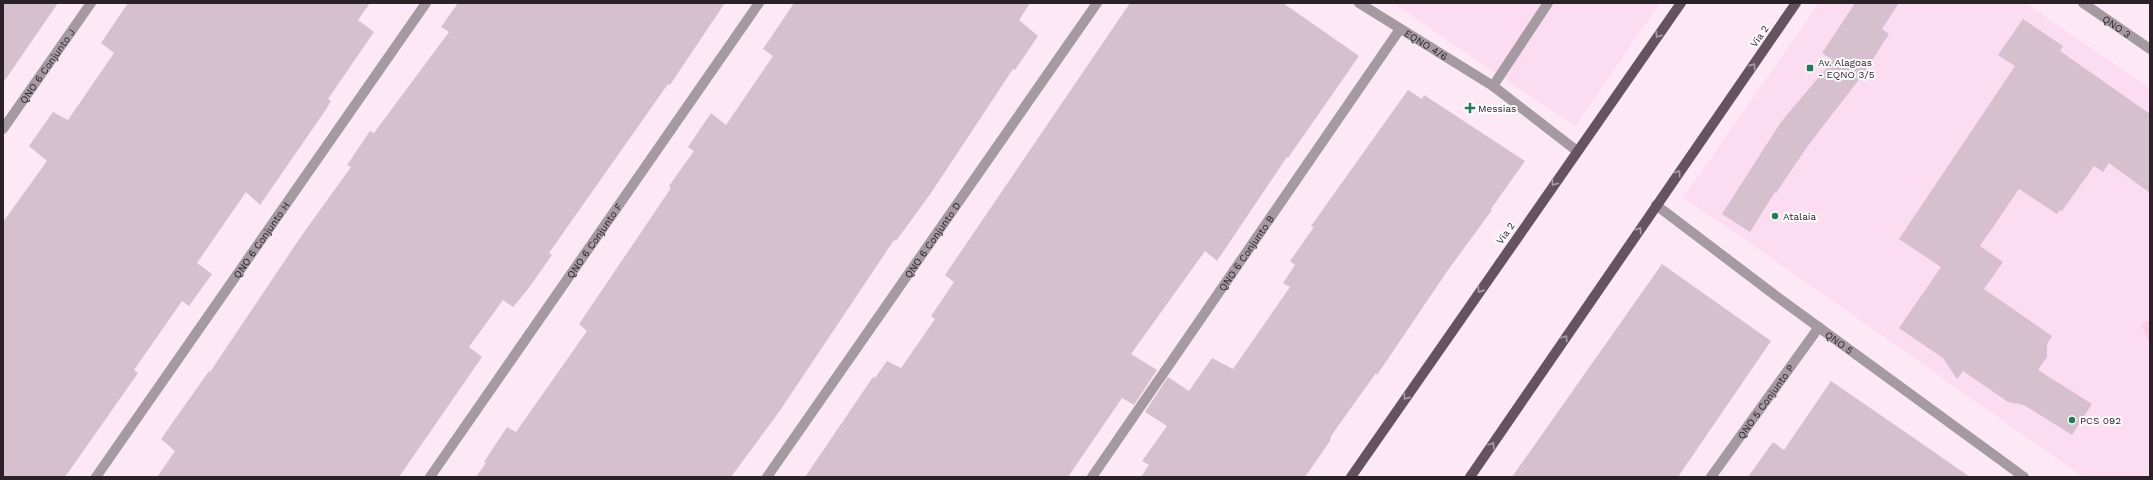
<svg xmlns="http://www.w3.org/2000/svg" width="2153" height="480" viewBox="0 0 2153 480" font-family="'Work Sans',sans-serif">
	<style>
		.built { fill: #fcdcf0 }
		.green { fill: #fecbeb }
		.building { fill: #d7c0ce }
		.lines { fill: none; stroke-linecap: round; stroke-linejoin: round }
		.minor { stroke: #a49aa0; stroke-width: 10 }
		.major { stroke: #65545f; stroke-width: 10 }
		.oneway { stroke: #a9a0a6 }
		.poi-dot { fill: #1e7e56; stroke: #fcfcfc; stroke-width: 1.5 }
		.labels { text-anchor: middle; stroke-width: 4; stroke-linejoin: round; paint-order: stroke }
		.street-label { font-size: 10px; fill: #2b2227; stroke: #fcfcfc }
		.poi-label { font-size: 10px; fill: #2b2227; stroke: #fcfcfc; text-anchor: start }
	</style>
	<rect width="100%" height="100%" fill="#fce9f5"/>
	<g class="built">
		<path d="M 1393,3 L 1660,3 L 1575,126 Z"/>
		<path d="M 1819,3 L 2025,3 L 2150,88 L 2150,477 L 2083,477 L 1746,240 L 1683,198 Z"/>
	</g>
	<path class="green" d="M 2150,320 L 2150,343 L 2141,325 Z"/>
	<g class="building">
		<path d="M 3,3 L 58,3 L 3,83 Z"/>
		<path d="M 128,3 L 370,3 L 358,20 L 374,32 L 328,99 L 331,101 L 327,108 L 260,205 L 246,192 L 197,263 L 212,274 L 189,306 L 182,301 L 134,370 L 138,373 L 65,477 L 3,477 L 3,222 L 47,161 L 29,146 L 53,112 L 68,120 L 114,53 L 101,43 Z"/>
		<path d="M 458,3 L 725,3 L 670,85 L 668,84 L 549,253 L 552,255 L 528,289 L 513,307 L 503,300 L 469,347 L 482,357 L 399,477 L 157,477 L 175,451 L 161,439 L 209,371 L 210,372 L 302,235 L 351,167 L 347,165 L 370,131 L 374,133 L 449,32 L 441,27 Z"/>
		<path d="M 794,3 L 1030,3 L 1019,20 L 1038,36 L 1015,70 L 1013,69 L 931,193 L 896,241 L 894,240 L 779,412 L 731,477 L 476,477 L 486,463 L 484,462 L 507,427 L 516,432 L 587,331 L 579,324 L 671,188 L 669,186 L 694,151 L 688,147 L 711,113 L 726,125 L 773,56 L 763,49 Z"/>
		<path d="M 1130,3 L 1283,3 L 1359,56 L 1288,158 L 1287,157 L 1217,261 L 1205,251 L 1131,354 L 1157,370 L 1134,405 L 1122,398 L 1068,477 L 805,477 L 873,377 L 875,378 L 887,361 L 901,368 L 935,319 L 931,316 L 954,282 L 945,275 Z"/>
		<path d="M 1855,3 L 1899,3 L 1882,29 L 1889,34 L 1864,73 L 1807,147 L 1776,193 L 1775,192 L 1750,232 L 1722,214 L 1781,122 L 1833,60 L 1822,53 Z"/>
		<path d="M 2023,19 L 2063,46 L 2060,51 L 2150,114 L 2150,193 L 2109,163 L 2103,172 L 2094,166 L 2062,211 L 2060,210 L 2057,214 L 2019,189 L 1980,246 L 2003,262 L 1984,289 L 2052,336 L 2047,344 L 2047,357 L 2038,370 L 2092,404 L 2072,435 L 2024,405 L 2008,402 L 1963,371 L 1957,379 L 1943,358 L 1899,328 L 1941,267 L 1899,239 L 2015,66 L 1998,55 Z"/>
		<path d="M 1408,90 L 1422,99 L 1424,95 L 1525,161 L 1491,209 L 1492,210 L 1448,270 L 1377,375 L 1376,373 L 1331,436 L 1330,441 L 1305,477 L 1141,477 L 1149,465 L 1142,461 L 1167,426 L 1145,412 L 1168,377 L 1189,391 L 1212,358 L 1233,369 L 1290,287 L 1283,283 L 1295,265 L 1290,261 L 1314,227 L 1311,226 Z"/>
		<path d="M 1662,264 L 1771,341 L 1678,477 L 1512,477 Z"/>
		<path d="M 1831,381 L 1911,436 L 1970,477 L 1748,477 L 1773,442 L 1784,450 Z"/>
	</g>
	<g class="lines">
		<g class="minor">
			<path id="s1" d="M 1359,3 L 1493,86 L 1577,151"/>
			<path id="s2" d="M 2083,3 L 2150,49"/>
			<path d="M 1493,86 L 1548,3"/>
			<path id="s3" d="M 3,129 L 91,3"/>
			<path id="s4" d="M 1656,205 L 1776,296 L 2024,477"/>
			<path id="s5" d="M 96,477 L 426,3"/>
			<path id="s6" d="M 430,477 L 759,3"/>
			<path id="s7" d="M 767,477 L 1097,3"/>
			<path id="s8" d="M 1092,477 L 1400,29"/>
			<path id="s9" d="M 1711,477 L 1819,327"/>
		</g>
		<g class="major">
			<path d="M 1351,477 L 1681,3"/>
			<path d="M 1470,477 L 1796,3"/>
		</g>
	</g>
	<defs><path id="oneway-chevron" d="M-2-3.5L2.5 0L-2 3.5" fill="none" stroke-width="1.6" stroke-linecap="round" stroke-linejoin="round"/></defs>
	<g class="oneway">
		<use href="#oneway-chevron" transform="translate(1658 35) rotate(125)"/>
		<use href="#oneway-chevron" transform="translate(1753 66) rotate(-55)"/>
		<use href="#oneway-chevron" transform="translate(1678 173) rotate(-55)"/>
		<use href="#oneway-chevron" transform="translate(1554 183) rotate(125)"/>
		<use href="#oneway-chevron" transform="translate(1639 230) rotate(-56)"/>
		<use href="#oneway-chevron" transform="translate(1480 290) rotate(125)"/>
		<use href="#oneway-chevron" transform="translate(1565 338) rotate(-56)"/>
		<use href="#oneway-chevron" transform="translate(1406 397) rotate(125)"/>
		<use href="#oneway-chevron" transform="translate(1492 445) rotate(-56)"/>
	</g>
	<g class="poi-dot">
		<rect x="1806" y="64" width="8" height="8" rx="2"/>
		<path d="M1468 102h4v4h4v4h-4v4h-4v-4h-4v-4h4z"/>
		<circle cx="1775" cy="216" r="4"/>
		<circle cx="2072" cy="420" r="4"/>
	</g>
	<g class="labels">
		<g class="street-label">
			<text dy="4" stroke="none"><textPath href="#s2" startOffset="41">QNO 3</textPath></text>
			<text transform="translate(1759 36) rotate(-55)" y="4">Via 2</text>
			<text dy="4" stroke="none"><textPath href="#s1" startOffset="79">EQNO 4/6</textPath></text>
			<text dy="4" stroke="none"><textPath href="#s3" startOffset="77">QNO 6 Conjunto J</textPath></text>
			<text transform="translate(1505 233) rotate(-55)" y="4">Via 2</text>
			<text dy="4" stroke="none"><textPath href="#s5" startOffset="289">QNO 6 Conjunto H</textPath></text>
			<text dy="4" stroke="none"><textPath href="#s6" startOffset="288">QNO 6 Conjunto F</textPath></text>
			<text dy="4" stroke="none"><textPath href="#s7" startOffset="289">QNO 6 Conjunto D</textPath></text>
			<text dy="4" stroke="none"><textPath href="#s8" startOffset="272">QNO 6 Conjunto B</textPath></text>
			<text dy="4" stroke="none"><textPath href="#s4" startOffset="229">QNO 5</textPath></text>
			<text dy="4" stroke="none"><textPath href="#s9" startOffset="93">QNO 5 Conjunto P</textPath></text>
		</g>
		<g class="poi-label">
			<text x="1818" y="66">Av. Alagoas<tspan x="1818" dy="12">- EQNO 3/5</tspan></text>
			<text x="1478" y="112">Messias</text>
			<text x="1783" y="220">Atalaia</text>
			<text x="2080" y="424">PCS 092</text>
		</g>
	</g>
	<rect width="2153" height="480" fill="none" stroke="#2b2227" stroke-width="8"/>
</svg>
